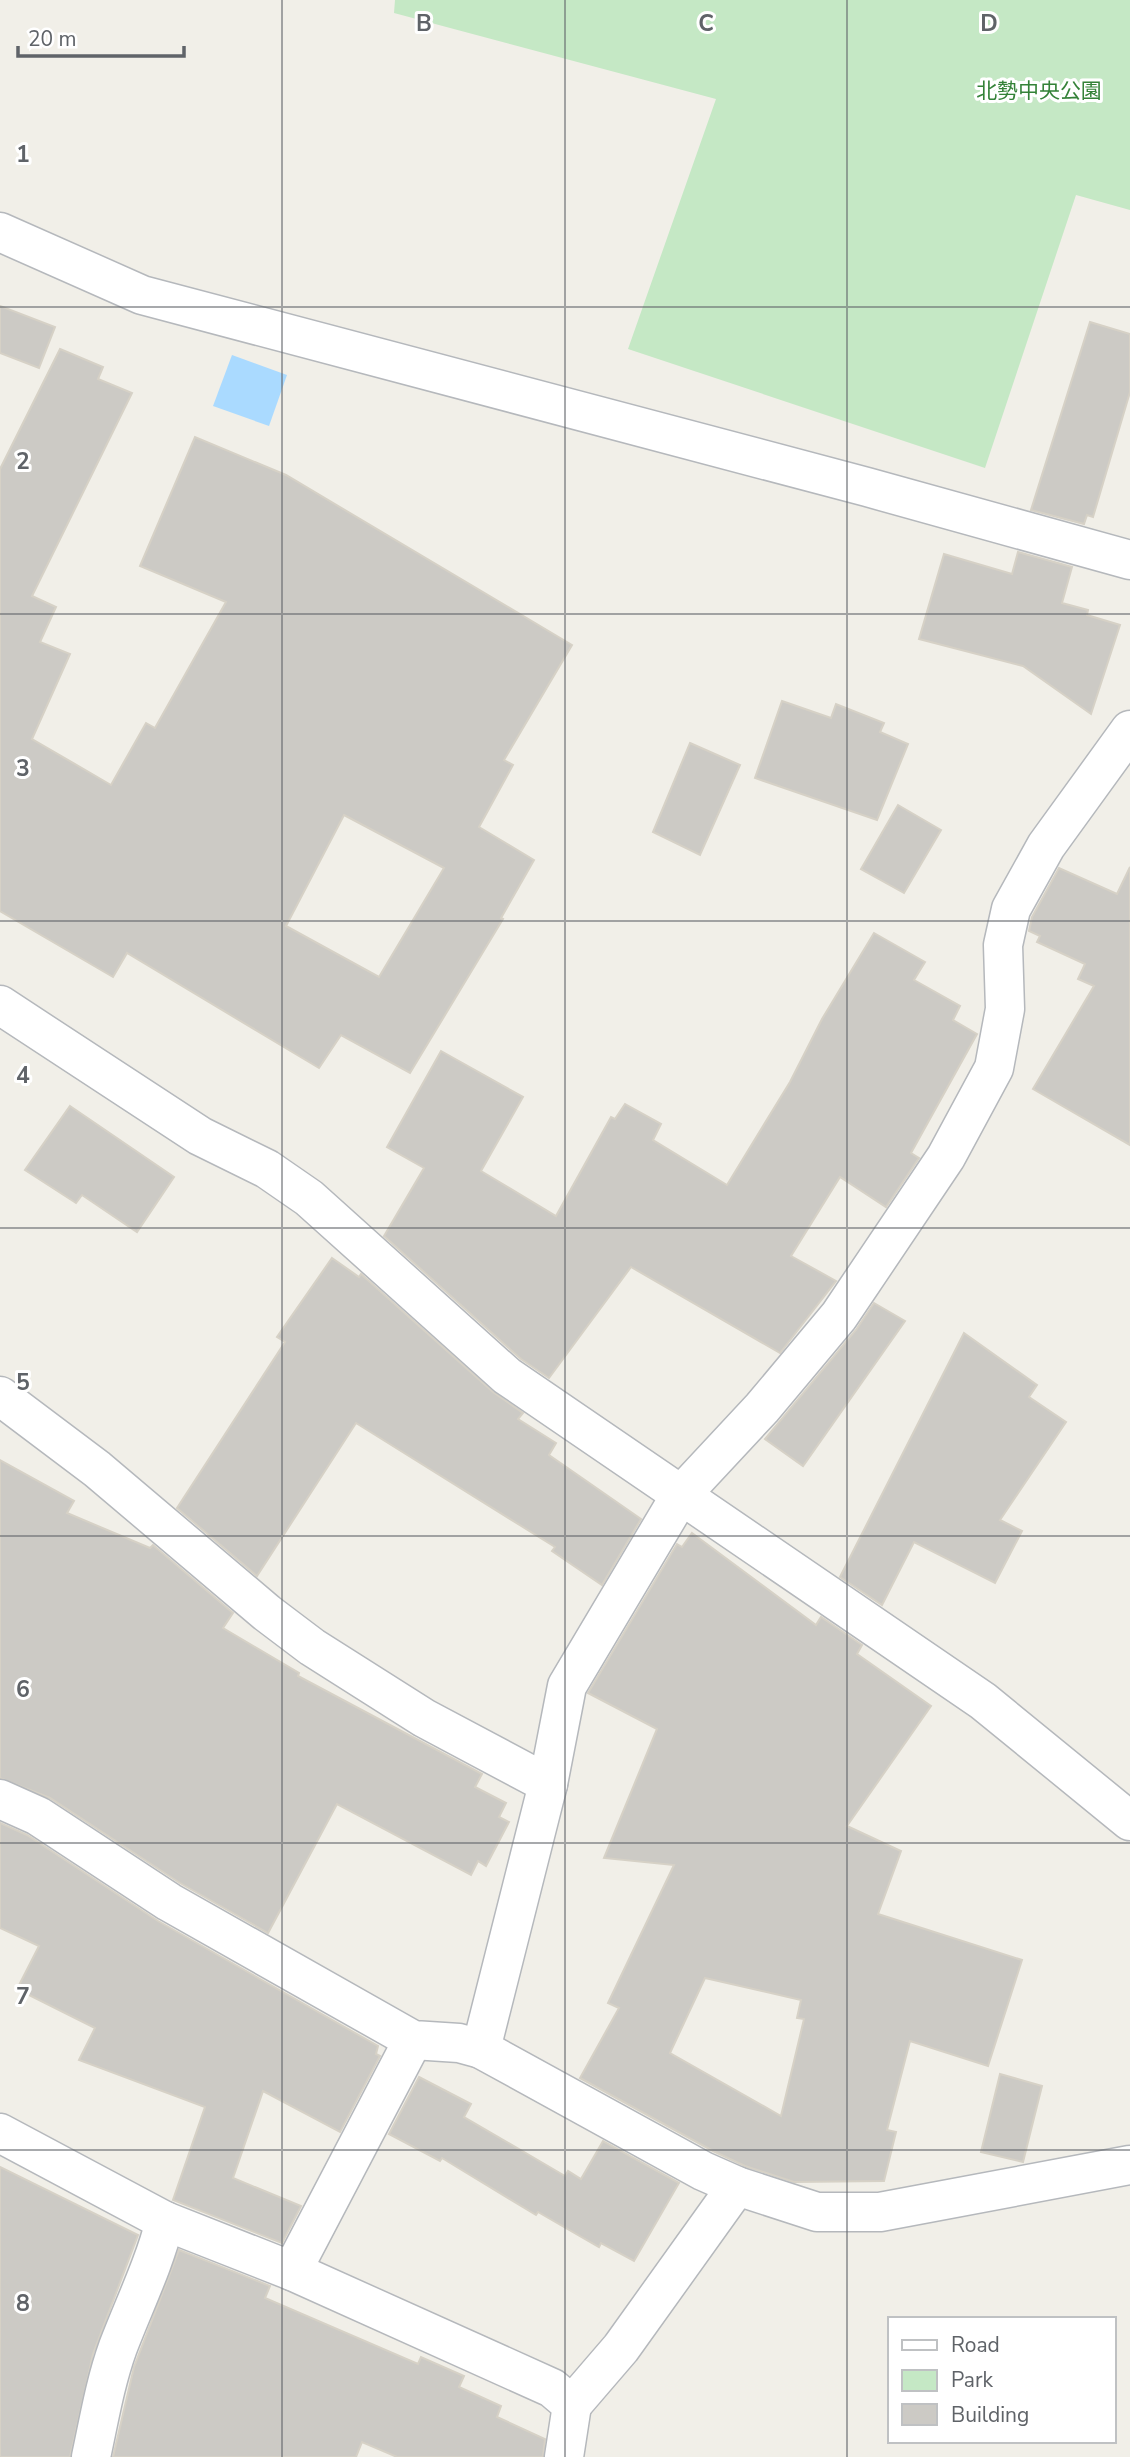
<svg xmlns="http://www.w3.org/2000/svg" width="1130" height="2457" viewBox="0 0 1130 2457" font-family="'Nunito Sans','Noto Sans JP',sans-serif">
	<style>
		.green { fill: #c5e8c5 }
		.water { fill: #aadaff }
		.building { fill: #cccac5; stroke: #d6d1c6; stroke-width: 2; fill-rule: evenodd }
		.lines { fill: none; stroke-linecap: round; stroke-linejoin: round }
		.minor-casing { stroke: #b5b8bc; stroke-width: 41 }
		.minor { stroke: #fff; stroke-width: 38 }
		.grid { fill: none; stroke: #5f6368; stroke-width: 2; stroke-opacity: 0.55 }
		.labels { text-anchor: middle; stroke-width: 6; stroke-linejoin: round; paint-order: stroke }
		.park-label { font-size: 21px; fill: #348238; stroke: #fff }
		.grid-label { font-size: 23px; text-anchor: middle; font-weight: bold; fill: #5f6368; stroke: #fff; stroke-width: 6; stroke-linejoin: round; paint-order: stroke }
	</style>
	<rect width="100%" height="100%" fill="#f1efe8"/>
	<path class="green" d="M 395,0 L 1130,0 L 1130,210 L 1076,195 L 985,468 L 628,349 L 716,99 L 394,13 Z"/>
	<path class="water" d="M 232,355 L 287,375 L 269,426 L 213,406 Z"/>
	<g class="building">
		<path d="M 0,306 L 55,327 L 39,368 L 0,353 Z"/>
		<path d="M 1090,322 L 1130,334 L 1130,392 L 1093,517 L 1087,515 L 1084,524 L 1031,510 Z"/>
		<path d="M 60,349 L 103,367 L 98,379 L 132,393 L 32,596 L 56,607 L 40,642 L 70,654 L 32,739 L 111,785 L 146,723 L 155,728 L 226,602 L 140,566 L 195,437 L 286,475 L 572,645 L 504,760 L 513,765 L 479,827 L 534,860 L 501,918 L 503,919 L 410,1073 L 341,1035 L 319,1068 L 127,953 L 113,977 L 0,911 L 0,469 ZM 344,815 L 444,868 L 379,977 L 286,926 Z"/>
		<path d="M 1018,552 L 1072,567 L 1062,603 L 1088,610 L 1087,615 L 1120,625 L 1091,714 L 1023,666 L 919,639 L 944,554 L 1012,574 Z"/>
		<path d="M 782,701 L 831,718 L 836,704 L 884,723 L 880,732 L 908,744 L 877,820 L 755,778 Z"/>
		<path d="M 690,743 L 740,765 L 700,855 L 653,832 Z"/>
		<path d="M 898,805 L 941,830 L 904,893 L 861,869 Z"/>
		<path d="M 1130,867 L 1130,1145 L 1033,1089 L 1094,986 L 1078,979 L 1085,964 L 1037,942 L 1040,936 L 1029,931 L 1032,917 L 1059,868 L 1117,894 Z"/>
		<path d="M 874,933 L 925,962 L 914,980 L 960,1006 L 953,1020 L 977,1034 L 911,1153 L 919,1158 L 886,1207 L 840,1177 L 791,1256 L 836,1281 L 780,1353 L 631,1267 L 549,1378 L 521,1359 L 384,1236 L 424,1168 L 387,1147 L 441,1051 L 523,1097 L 481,1171 L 556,1216 L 611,1117 L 615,1119 L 625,1104 L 661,1124 L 653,1140 L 727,1185 L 790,1082 L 822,1019 Z"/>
		<path d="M 70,1106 L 174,1177 L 137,1232 L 82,1195 L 76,1203 L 25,1170 Z"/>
		<path d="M 332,1258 L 359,1277 L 361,1274 L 493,1392 L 523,1413 L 518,1419 L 556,1443 L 549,1455 L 641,1519 L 602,1585 L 552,1551 L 555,1547 L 356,1423 L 257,1576 L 177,1508 L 285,1342 L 277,1337 Z"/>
		<path d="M 874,1303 L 905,1321 L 803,1466 L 765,1439 L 856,1330 Z"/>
		<path d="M 964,1333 L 1037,1385 L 1029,1397 L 1066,1422 L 1000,1520 L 1022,1531 L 995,1583 L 914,1542 L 882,1605 L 840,1577 Z"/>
		<path d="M 0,1460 L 74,1501 L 67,1513 L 150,1548 L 153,1545 L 233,1613 L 223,1628 L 299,1673 L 298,1676 L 482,1774 L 475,1787 L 506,1803 L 499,1817 L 509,1822 L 486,1866 L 478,1861 L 471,1875 L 337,1804 L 268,1933 L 180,1883 L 50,1798 L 0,1778 Z"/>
		<path d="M 692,1533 L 816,1625 L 821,1617 L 862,1645 L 857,1654 L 931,1706 L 847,1826 L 901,1851 L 878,1914 L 1022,1960 L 988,2066 L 910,2041 L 887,2130 L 896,2132 L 884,2181 L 794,2182 L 745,2166 L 713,2151 L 580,2078 L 619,2008 L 608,2003 L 674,1865 L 604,1858 L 657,1729 L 588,1693 L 677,1544 L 682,1547 ZM 705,1978 L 801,2000 L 797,2018 L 804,2019 L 781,2116 L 670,2053 Z"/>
		<path d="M 0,1823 L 27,1835 L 158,1921 L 378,2046 L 376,2054 L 380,2056 L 340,2132 L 263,2091 L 233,2178 L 301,2206 L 282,2243 L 173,2200 L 205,2107 L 79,2060 L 95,2028 L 17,1989 L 39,1946 L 0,1928 Z"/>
		<path d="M 1000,2074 L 1042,2086 L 1023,2162 L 981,2152 Z"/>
		<path d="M 419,2077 L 471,2104 L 464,2117 L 565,2176 L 568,2171 L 581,2179 L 603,2141 L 679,2183 L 634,2261 L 601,2243 L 599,2247 L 538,2212 L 536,2215 L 442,2158 L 440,2161 L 389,2134 Z"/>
		<path d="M 0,2167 L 138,2235 L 93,2354 L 70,2457 L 0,2457 Z"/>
		<path d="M 179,2250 L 270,2286 L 265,2298 L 418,2364 L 421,2357 L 464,2376 L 459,2387 L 501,2406 L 497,2417 L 545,2439 L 543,2457 L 397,2457 L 362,2442 L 356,2457 L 113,2457 L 134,2367 Z"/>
	</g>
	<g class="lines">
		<g class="minor-casing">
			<g id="minor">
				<path d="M 0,232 L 142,295 L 867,487 L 1130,560"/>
				<path d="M 0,1005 L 200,1136 L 267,1169 L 309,1198 L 507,1376 L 983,1701 L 1130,1821"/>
				<path d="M 0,1396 L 97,1469 L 267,1613 L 312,1647 L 424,1718 L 548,1784"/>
				<path d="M 0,1799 L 38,1816 L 169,1902 L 413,2040 L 459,2043 L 481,2049 L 703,2171 L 737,2186 L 817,2212 L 880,2212 L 1130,2165"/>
				<path d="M 481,2049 L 548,1784 L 567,1686 L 680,1496 L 762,1408 L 839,1316 L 946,1157 L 994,1068 L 1005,1009 L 1003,945 L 1011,909 L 1046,846 L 1130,730"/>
				<path d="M 0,2133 L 165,2221 L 292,2271 L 552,2388 L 572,2405 L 564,2457"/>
				<path d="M 292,2271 L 413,2040"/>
				<path d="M 572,2405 L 621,2348 L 737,2186"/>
				<path d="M 91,2457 C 99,2420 105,2383 118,2347 C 134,2305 154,2265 165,2221"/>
			</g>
		</g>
		<use href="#minor" class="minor"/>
	</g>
	<path class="grid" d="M 282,0 L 282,2457M 565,0 L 565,2457M 847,0 L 847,2457M 0,307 L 1130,307M 0,614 L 1130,614M 0,921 L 1130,921M 0,1228 L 1130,1228M 0,1536 L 1130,1536M 0,1843 L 1130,1843M 0,2150 L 1130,2150"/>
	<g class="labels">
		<g class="park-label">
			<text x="1039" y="98">北勢中央公園</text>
		</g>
	</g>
	<g class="grid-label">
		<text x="424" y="31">B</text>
		<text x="706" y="31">C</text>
		<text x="989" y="31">D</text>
		<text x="23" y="162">1</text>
		<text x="23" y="469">2</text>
		<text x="23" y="776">3</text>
		<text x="23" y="1083">4</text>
		<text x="23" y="1390">5</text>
		<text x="23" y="1697">6</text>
		<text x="23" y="2004">7</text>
		<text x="23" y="2311">8</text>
	</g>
	<rect x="888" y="2317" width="228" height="126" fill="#ffffff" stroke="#bfc1c3" stroke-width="2"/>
	<rect x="902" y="2340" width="35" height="10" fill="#ffffff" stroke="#bfc1c3" stroke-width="2"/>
	<text x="951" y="2352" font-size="21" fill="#5f6368">Road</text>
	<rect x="902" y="2370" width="35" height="21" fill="#c5e8c5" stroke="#bfc1c3" stroke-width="2"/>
	<text x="951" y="2387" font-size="21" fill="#5f6368">Park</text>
	<rect x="902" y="2404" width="35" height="21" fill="#cccac5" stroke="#bfc1c3" stroke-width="2"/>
	<text x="951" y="2422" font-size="21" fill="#5f6368">Building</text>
	<path d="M18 46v10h166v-10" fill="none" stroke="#5f6368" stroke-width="3.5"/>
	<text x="28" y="46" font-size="21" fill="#5f6368" stroke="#ffffff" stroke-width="5" paint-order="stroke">20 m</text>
</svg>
